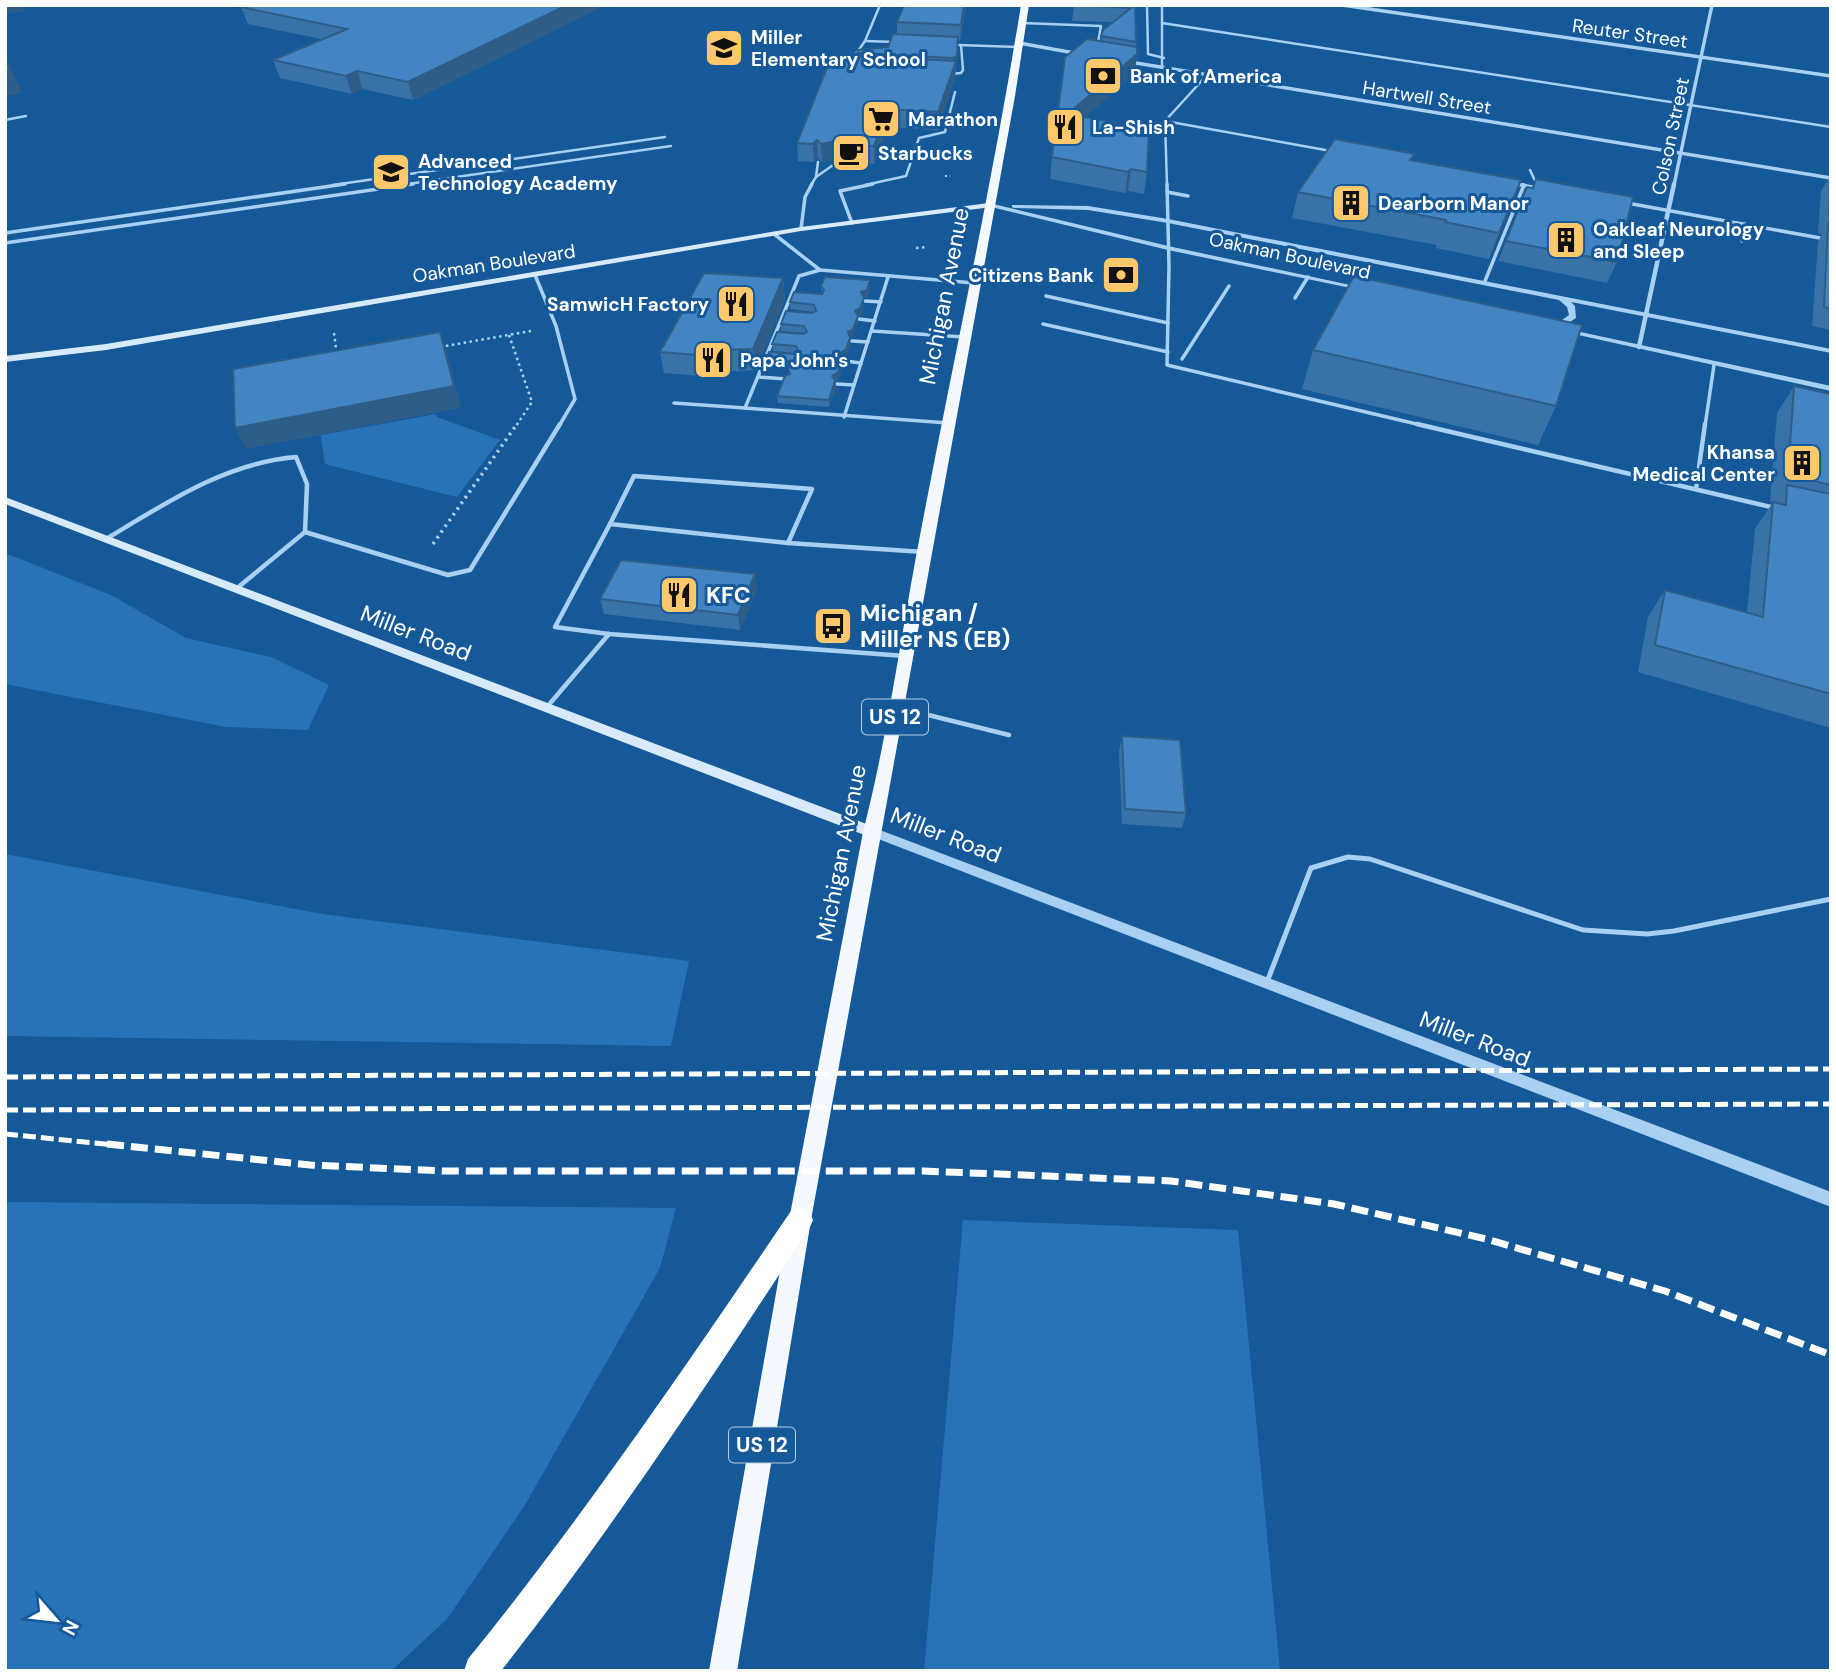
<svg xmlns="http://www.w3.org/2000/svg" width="1836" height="1676" viewBox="0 0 1836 1676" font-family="'DM Sans',sans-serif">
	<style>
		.green { fill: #2873b7 }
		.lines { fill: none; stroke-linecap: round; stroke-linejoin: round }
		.path-far2 { stroke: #a8d0f3; stroke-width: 2; stroke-dasharray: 2 2.5; stroke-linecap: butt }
		.path-far1 { stroke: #a8d0f3; stroke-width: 2.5; stroke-dasharray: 2.5 3.5; stroke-linecap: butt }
		.path { stroke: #a8d0f3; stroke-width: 3.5; stroke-dasharray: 2.5 4.5; stroke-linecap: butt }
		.service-far3 { stroke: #a8d0f3; stroke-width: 2.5 }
		.service-far2 { stroke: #a8d0f3; stroke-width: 3.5 }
		.service-far1 { stroke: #a8d0f3; stroke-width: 4.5 }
		.service { stroke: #a8d0f3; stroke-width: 5 }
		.minor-far1 { stroke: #a8d0f3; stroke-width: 3.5 }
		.minor { stroke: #a8d0f3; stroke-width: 4.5 }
		.tertiary { fill: #a8d0f3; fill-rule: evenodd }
		.secondary { fill: #d7eafc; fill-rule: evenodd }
		.primary { fill: #f4f9ff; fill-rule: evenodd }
		.motorway { fill: #fff; fill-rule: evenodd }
		.rail-far1 { stroke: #fff; stroke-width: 5; stroke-dasharray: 13 5; stroke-linecap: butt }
		.rail { stroke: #fff; stroke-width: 7; stroke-dasharray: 17 7; stroke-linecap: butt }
		.wall { fill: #3972a7 }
		.shaded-wall { fill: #2e5d88 }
		.building { fill: #4285c2; stroke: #2e5d88; stroke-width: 2 }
		.labels { text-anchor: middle; stroke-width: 6; stroke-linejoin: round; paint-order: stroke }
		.far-street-label { font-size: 19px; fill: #fff; stroke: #155999 }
		.far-poi-label { font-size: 19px; font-weight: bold; fill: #fff; stroke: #155999; text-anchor: start }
		.shield { fill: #155999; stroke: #b9cde0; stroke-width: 2 }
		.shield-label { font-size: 21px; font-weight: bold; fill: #fff }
		.street-label { font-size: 23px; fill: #fff; stroke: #155999 }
		.poi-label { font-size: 23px; font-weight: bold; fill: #fff; stroke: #155999; text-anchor: start }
	</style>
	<rect width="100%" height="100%" fill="#155999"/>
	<g class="green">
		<path d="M 436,414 L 437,417 L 500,440 L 457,497 L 325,464 L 321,435 Z"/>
		<path d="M 5,553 L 111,595 L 186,638 L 271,657 L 329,685 L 308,730 L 226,727 L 5,684 Z"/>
		<path d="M 5,854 L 322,914 L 689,961 L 671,1046 L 5,1036 Z"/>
		<path d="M 5,1202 L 676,1208 L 660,1268 L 525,1505 L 447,1619 L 391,1671 L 5,1671 Z"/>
		<path d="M 963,1220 L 1238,1230 L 1280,1671 L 924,1671 Z"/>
	</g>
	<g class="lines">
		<path class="path-far2" d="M 945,176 L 950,176"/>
		<g class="path-far1">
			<path d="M 916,248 L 926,247"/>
			<path d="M 334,333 L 337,356"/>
			<path d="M 509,335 L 532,402 L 516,426"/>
			<path d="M 440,347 L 531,331"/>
		</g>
		<path class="path" d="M 433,544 L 517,424"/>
		<g class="service-far3">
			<path d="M 1147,5 L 1148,54 L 1164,58"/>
			<path d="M 1162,5 L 1162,67"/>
			<path d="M 1022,23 L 1101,26 L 1097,48"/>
			<path d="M 1162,23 L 1831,127"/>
			<path d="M 865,41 L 896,42"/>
			<path d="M 958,45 L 1018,47"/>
			<path d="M 851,61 L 865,41 L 880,5"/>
			<path d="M 949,74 L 961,73 L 963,70 L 961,45"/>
			<path d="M 1166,77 L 1175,69"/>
			<path d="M 5,120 L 26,116"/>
			<path d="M 1165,121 L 1331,151"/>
			<path d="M 1530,170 L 1537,185"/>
			<path d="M 816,177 L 836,163"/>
			<path d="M 1513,183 L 1525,185"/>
			<path d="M 333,185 L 665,137"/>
			<path d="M 401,185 L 671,146"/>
			<path d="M 811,185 L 816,177 L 818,162"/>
			<path d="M 865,185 L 906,176 L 919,138 L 945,132 L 955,92"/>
			<path d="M 1167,185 L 1165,121 L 1207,75"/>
		</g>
		<g class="service-far2">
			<path d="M 1167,184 L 1169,266 L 1167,365 L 1425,426"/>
			<path d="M 1516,184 L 1538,188"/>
			<path d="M 1536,184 L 1538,188"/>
			<path d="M 1167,192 L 1188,196"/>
			<path d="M 1627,203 L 1831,240"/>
			<path d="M 852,223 L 840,191 L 873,184"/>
			<path d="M 801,229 L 805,197 L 812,184"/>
			<path d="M 5,233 L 345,184"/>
			<path d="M 774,234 L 820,270"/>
			<path d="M 1742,241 L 1744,224"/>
			<path d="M 5,243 L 413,184"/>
			<path d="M 535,275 L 556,326 L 575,399 L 559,426"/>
			<path d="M 1485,281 L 1524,185"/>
			<path d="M 1046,296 L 1168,323"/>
			<path d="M 1295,298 L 1308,277"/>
			<path d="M 865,301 L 881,302"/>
			<path d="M 859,319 L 875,321"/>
			<path d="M 1043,324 L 1168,352"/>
			<path d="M 872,331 L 964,337"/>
			<path d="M 852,341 L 868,342"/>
			<path d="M 1182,359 L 1229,286"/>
			<path d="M 845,361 L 861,363"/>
			<path d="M 758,377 L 787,379"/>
			<path d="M 837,384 L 854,385"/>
			<path d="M 674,403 L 745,408"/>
			<path d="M 844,417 L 888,277"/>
			<path d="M 948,423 L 745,408 L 799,276 L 820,270 L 974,283"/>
			<path d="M 1705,426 L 1714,365"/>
		</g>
		<g class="service-far1">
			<path d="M 1417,424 L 1775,508"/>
			<path d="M 1696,489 L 1705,424"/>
			<path d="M 610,524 L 634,476 L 812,489 L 788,543"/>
			<path d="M 305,532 L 448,575 L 470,570 L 560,424"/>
			<path d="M 106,539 C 166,503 225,463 296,457 L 307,484 L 305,532 L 236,589"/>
			<path d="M 905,656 L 609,634 L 555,627 L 610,524 L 788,543 L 924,552"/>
			<path d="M 547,707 L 609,634"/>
			<path d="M 900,708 L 1009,735"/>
		</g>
		<path class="service" d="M 1267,982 L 1311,868 L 1348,857 L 1370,859 L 1583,930 L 1647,934 L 1674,931 L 1831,899"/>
		<g class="minor-far1">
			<path d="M 1342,5 L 1831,76"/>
			<path d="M 1019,43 L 1080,54"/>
			<path d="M 1130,62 L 1831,178"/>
			<path d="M 1674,185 L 1712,5"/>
		</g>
		<path class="minor" d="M 1639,347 L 1674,184"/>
		<g class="tertiary">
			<path d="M 989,203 L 1168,246 L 1369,289 L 1365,291 L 1168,250 L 987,206 L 987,204 Z"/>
			<path d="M 1012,205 L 1088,206 L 1168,219 L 1831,349 L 1831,353 L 1571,302 L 1575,306 L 1576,318 L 1567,324 L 1551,326 L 1547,324 L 1548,322 L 1562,320 L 1569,315 L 1567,307 L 1559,300 L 1168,223 L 1088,210 L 1014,208 L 1012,207 Z"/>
			<path d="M 1562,328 L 1831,386 L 1831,391 L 1565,332 L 1562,332 Z"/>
			<path d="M 872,827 L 1831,1192 L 1831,1207 L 868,835 L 866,832 L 868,829 Z"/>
		</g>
		<g class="secondary">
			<path d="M 989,203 L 993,205 L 992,207 L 801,231 L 106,350 L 5,362 L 5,356 L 106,344 L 801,227 Z"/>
			<path d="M 5,497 L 877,828 L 879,832 L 877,836 L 867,836 L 5,504 Z"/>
		</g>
		<path class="primary" d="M 1021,5 L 1029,5 L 1015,96 L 811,1220 L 737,1671 L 709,1671 L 789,1220 L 863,832 C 889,731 902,627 922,525 C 955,352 993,180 1021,5 Z"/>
		<path class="motorway" d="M 800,1207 L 809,1211 L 813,1220 L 809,1229 C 711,1379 612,1530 501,1671 L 464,1671 L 468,1659 C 584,1516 687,1364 791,1211 Z"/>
		<g class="rail-far1">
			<path d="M 5,1077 L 1831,1069"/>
			<path d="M 5,1110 L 1831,1104"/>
			<path d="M 5,1134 L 124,1146"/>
		</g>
		<path class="rail" d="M 107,1144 L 310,1165 L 444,1171 L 923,1171 L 1171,1181 L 1334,1204 L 1486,1239 L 1665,1291 L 1831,1355"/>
	</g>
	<g class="wall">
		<path d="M 246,5 L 605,5 L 413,100 L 363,89 L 352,94 L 280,78 L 273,60 L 321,39 L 248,24 L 241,7 Z"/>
		<path d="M 904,5 L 966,5 L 960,41 L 958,41 L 955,77 L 938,130 L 888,127 L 874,164 L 840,163 L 836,159 L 822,162 L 818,158 L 814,162 L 798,161 L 797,143 L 857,56 L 857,53 L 888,47 L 897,34 L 897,22 Z"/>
		<path d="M 1074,5 L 1135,5 L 1136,47 L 1137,54 L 1135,73 L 1085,117 L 1147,172 L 1144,194 L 1128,191 L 1125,193 L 1050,179 L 1052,157 L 1101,41 L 1103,30 L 1113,22 L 1072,21 Z"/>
		<path d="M 1413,160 L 1521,180 L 1489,259 L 1436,248 L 1437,245 L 1292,218 L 1298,192 Z"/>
		<path d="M 1831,175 L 1831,330 L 1812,326 L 1818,242 L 1822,234 L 1818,233 L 1821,191 Z"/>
		<path d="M 1506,241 L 1617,262 L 1607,283 L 1498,261 Z"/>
		<path d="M 783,278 L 785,299 L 756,370 L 716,372 L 712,377 L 664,373 L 660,352 Z"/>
		<path d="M 821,286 L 870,287 L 867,297 L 864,298 L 864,305 L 861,315 L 858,316 L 858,323 L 853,337 L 850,338 L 850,345 L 846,357 L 843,359 L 844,365 L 838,380 L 835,382 L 836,388 L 829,407 L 778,403 L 777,396 L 788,374 L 788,368 L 766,369 L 765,362 L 797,353 L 773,351 L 772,344 L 805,333 L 781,331 L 781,324 L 814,312 L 790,309 L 790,302 L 822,294 Z"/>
		<path d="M 1313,350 L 1556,406 L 1538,445 L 1302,389 Z"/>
		<path d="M 1794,386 L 1831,394 L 1831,728 L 1638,672 L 1648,617 L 1665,590 L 1747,612 L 1755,529 L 1773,502 L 1770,502 L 1777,413 Z"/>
		<path d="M 755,574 L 757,589 L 740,630 L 604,614 L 600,599 Z"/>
		<path d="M 1122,736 L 1186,813 L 1182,828 L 1122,824 L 1119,751 Z"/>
	</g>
	<g class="shaded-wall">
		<path d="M 5,5 L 23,5 L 26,11 L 5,14 Z"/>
		<path d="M 567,5 L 605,5 L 413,100 L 408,82 Z"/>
		<path d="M 964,5 L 966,5 L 960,41 L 961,25 Z"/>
		<path d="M 958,37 L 955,77 L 938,130 L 938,112 L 952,70 L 953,58 Z"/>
		<path d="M 1137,54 L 1135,73 L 1066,134 L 1068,114 Z"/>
		<path d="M 5,55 L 22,93 L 5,96 Z"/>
		<path d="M 357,71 L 363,89 L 352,94 L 346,76 Z"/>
		<path d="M 887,109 L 888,127 L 874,164 L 874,146 Z"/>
		<path d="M 817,140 L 818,158 L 814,162 L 813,144 Z"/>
		<path d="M 835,141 L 836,159 L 822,162 L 821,144 Z"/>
		<path d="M 1131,169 L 1128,191 L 1125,193 L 1128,172 Z"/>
		<path d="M 1521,180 L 1511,205 L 1489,259 L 1499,233 Z"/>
		<path d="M 783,278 L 785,299 L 756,370 L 753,349 Z"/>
		<path d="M 870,280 L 870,287 L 867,297 L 861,299 L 861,292 Z"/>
		<path d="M 864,298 L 864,305 L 861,315 L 858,316 L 858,323 L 853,337 L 850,338 L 850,345 L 846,357 L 843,359 L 844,365 L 838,380 L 835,382 L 836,388 L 829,407 L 829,400 L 832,376 L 855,311 Z"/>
		<path d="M 440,332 L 447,353 L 461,408 L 246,449 L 235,428 Z"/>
		<path d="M 713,350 L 716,372 L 712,377 L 709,356 Z"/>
		<path d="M 755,574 L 757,589 L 740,630 L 738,615 Z"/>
	</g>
	<g class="building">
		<path d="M 246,5 L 567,5 L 408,82 L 357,71 L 346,76 L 273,60 L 347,29 L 241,7 Z"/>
		<path d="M 904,5 L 964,5 L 961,25 L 897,22 Z"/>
		<path d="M 1074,5 L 1135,5 L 1136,42 L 1101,36 L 1103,30 L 1131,8 Z"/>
		<path d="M 893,34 L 958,37 L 957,56 L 953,58 L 857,53 L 858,50 L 888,47 Z"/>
		<path d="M 1087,39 L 1137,47 L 1137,54 L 1068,114 L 1149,129 L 1147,172 L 1131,169 L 1128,172 L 1052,157 L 1065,57 Z"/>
		<path d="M 832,55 L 956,61 L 938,112 L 887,109 L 874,146 L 839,145 L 835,141 L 821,144 L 817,140 L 813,144 L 797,143 Z"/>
		<path d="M 5,60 L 10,69 L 5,70 Z"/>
		<path d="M 1335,139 L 1415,154 L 1410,160 L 1521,180 L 1499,233 L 1445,222 L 1446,220 L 1298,192 Z"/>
		<path d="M 1536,179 L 1633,197 L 1617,262 L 1506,241 L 1527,187 L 1533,188 Z"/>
		<path d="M 1831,180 L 1831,216 L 1829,215 Z"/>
		<path d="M 1828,224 L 1831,224 L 1831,309 L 1824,307 Z"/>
		<path d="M 704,273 L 783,278 L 753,349 L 713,350 L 709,356 L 660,352 Z"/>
		<path d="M 1354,276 L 1582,325 L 1556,406 L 1313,350 Z"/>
		<path d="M 825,277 L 870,280 L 867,290 L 861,292 L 864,298 L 860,308 L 855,311 L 858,316 L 853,329 L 848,332 L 850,338 L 846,349 L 840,353 L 843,358 L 838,372 L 832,376 L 835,381 L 829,400 L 777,396 L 785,376 L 790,374 L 788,368 L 791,361 L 765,362 L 769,352 L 795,354 L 799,352 L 796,346 L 772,344 L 777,332 L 803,334 L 807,332 L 804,326 L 781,324 L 786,311 L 812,313 L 816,311 L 814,305 L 790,302 L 794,292 L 822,294 L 824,290 L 821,286 Z"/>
		<path d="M 440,332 L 454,386 L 235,428 L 233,369 Z"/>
		<path d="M 1794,386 L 1831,394 L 1831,485 L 1788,475 Z"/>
		<path d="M 1787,485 L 1831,494 L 1831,694 L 1655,645 L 1665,590 L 1763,617 L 1773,502 L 1786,505 Z"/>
		<path d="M 621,560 L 755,574 L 738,615 L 600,599 Z"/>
		<path d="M 1122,736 L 1180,740 L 1186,813 L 1125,809 Z"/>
	</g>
	<defs>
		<g id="school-square" transform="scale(2.0125)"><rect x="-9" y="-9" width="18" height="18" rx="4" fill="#ffc86a" stroke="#155999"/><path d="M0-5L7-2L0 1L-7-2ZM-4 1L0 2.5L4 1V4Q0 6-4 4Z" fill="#111"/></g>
		<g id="bank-square" transform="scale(2.0125)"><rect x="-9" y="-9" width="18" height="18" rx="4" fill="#ffc86a" stroke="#155999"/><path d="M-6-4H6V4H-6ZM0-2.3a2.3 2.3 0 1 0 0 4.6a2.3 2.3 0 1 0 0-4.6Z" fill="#111"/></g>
		<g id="supermarket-square" transform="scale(2.0125)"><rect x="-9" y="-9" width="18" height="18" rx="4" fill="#ffc86a" stroke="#155999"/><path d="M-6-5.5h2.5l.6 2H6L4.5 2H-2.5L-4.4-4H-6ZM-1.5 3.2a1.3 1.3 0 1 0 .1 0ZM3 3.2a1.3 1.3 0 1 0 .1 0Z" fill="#111"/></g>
		<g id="restaurant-square" transform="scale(2.0125)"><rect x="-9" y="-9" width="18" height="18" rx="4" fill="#ffc86a" stroke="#155999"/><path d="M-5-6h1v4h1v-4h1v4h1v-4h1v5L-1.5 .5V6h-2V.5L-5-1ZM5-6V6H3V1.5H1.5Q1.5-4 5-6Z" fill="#111"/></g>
		<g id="cafe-square" transform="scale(2.0125)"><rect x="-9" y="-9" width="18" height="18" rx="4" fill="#ffc86a" stroke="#155999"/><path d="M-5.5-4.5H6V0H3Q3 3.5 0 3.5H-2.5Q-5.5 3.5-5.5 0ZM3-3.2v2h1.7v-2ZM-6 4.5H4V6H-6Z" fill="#111"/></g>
		<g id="building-square" transform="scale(2.0125)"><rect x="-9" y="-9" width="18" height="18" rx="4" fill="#ffc86a" stroke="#155999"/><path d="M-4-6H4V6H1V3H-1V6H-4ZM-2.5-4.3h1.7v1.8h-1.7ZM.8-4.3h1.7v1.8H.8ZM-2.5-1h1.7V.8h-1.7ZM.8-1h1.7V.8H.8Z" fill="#111"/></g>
		<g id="bus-square" transform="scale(2.0125)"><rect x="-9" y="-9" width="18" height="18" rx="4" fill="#ffc86a" stroke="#155999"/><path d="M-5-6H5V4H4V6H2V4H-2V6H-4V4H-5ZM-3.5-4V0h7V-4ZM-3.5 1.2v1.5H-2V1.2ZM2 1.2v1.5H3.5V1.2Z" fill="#111"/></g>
	</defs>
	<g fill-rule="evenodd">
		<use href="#school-square" x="724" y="48"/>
		<use href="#bank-square" x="1103" y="76"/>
		<use href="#supermarket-square" x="881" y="119"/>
		<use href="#restaurant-square" x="1065" y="127"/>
		<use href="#cafe-square" x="851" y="153"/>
		<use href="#school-square" x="391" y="172"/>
		<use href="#building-square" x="1351" y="203"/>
		<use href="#building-square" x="1566" y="240"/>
		<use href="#bank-square" x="1121" y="275"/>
		<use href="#restaurant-square" x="736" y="304"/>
		<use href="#restaurant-square" x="713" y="360"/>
		<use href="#building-square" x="1802" y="463"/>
		<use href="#restaurant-square" x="679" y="595"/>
		<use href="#bus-square" x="833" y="626"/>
	</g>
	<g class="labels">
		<g class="far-street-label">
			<text transform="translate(1630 33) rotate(8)" y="7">Reuter Street</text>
			<text transform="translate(1427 97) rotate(9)" y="7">Hartwell Street</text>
			<text transform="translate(1670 136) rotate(-78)" y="7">Colson Street</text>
			<text transform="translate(1290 255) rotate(12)" y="7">Oakman Boulevard</text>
			<text transform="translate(494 263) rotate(-9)" y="7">Oakman Boulevard</text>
		</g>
		<g class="far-poi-label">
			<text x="751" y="44">Miller<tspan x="751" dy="22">Elementary School</tspan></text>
			<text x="1130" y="83">Bank of America</text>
			<text x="908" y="126">Marathon</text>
			<text x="1092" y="134">La-Shish</text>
			<text x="878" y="160">Starbucks</text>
			<text x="418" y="168">Advanced<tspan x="418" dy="22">Technology Academy</tspan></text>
			<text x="1378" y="210">Dearborn Manor</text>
			<text x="1593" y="236">Oakleaf Neurology<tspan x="1593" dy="22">and Sleep</tspan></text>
			<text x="1094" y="282" text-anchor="end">Citizens Bank</text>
			<text x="709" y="311" text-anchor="end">SamwicH Factory</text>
			<text x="740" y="367">Papa John's</text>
			<text x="1775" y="459" text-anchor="end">Khansa<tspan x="1775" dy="22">Medical Center</tspan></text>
		</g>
		<g class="shield">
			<rect x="862" y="699.5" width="66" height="35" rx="5"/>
			<rect x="729" y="1427.5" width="66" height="35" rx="5"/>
		</g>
		<g class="shield-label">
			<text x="895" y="724">US 12</text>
			<text x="762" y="1452">US 12</text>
		</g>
		<g class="street-label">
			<text transform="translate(944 296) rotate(-79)" y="8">Michigan Avenue</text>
			<text transform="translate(416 633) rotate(21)" y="8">Miller Road</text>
			<text transform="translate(946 835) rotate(21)" y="8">Miller Road</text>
			<text transform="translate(841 853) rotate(-79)" y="8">Michigan Avenue</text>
			<text transform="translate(1475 1039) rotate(21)" y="8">Miller Road</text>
		</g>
		<g class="poi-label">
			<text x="706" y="603">KFC</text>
			<text x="860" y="621">Michigan /<tspan x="860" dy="26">Miller NS (EB)</tspan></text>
		</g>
	</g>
	<rect width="1836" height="1676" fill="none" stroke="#ffffff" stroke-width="14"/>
	<g transform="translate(56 1620) rotate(118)" stroke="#155999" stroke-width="5" paint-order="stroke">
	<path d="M0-5L12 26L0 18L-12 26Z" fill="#ffffff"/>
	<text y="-10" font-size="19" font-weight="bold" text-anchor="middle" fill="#ffffff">N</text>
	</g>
</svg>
